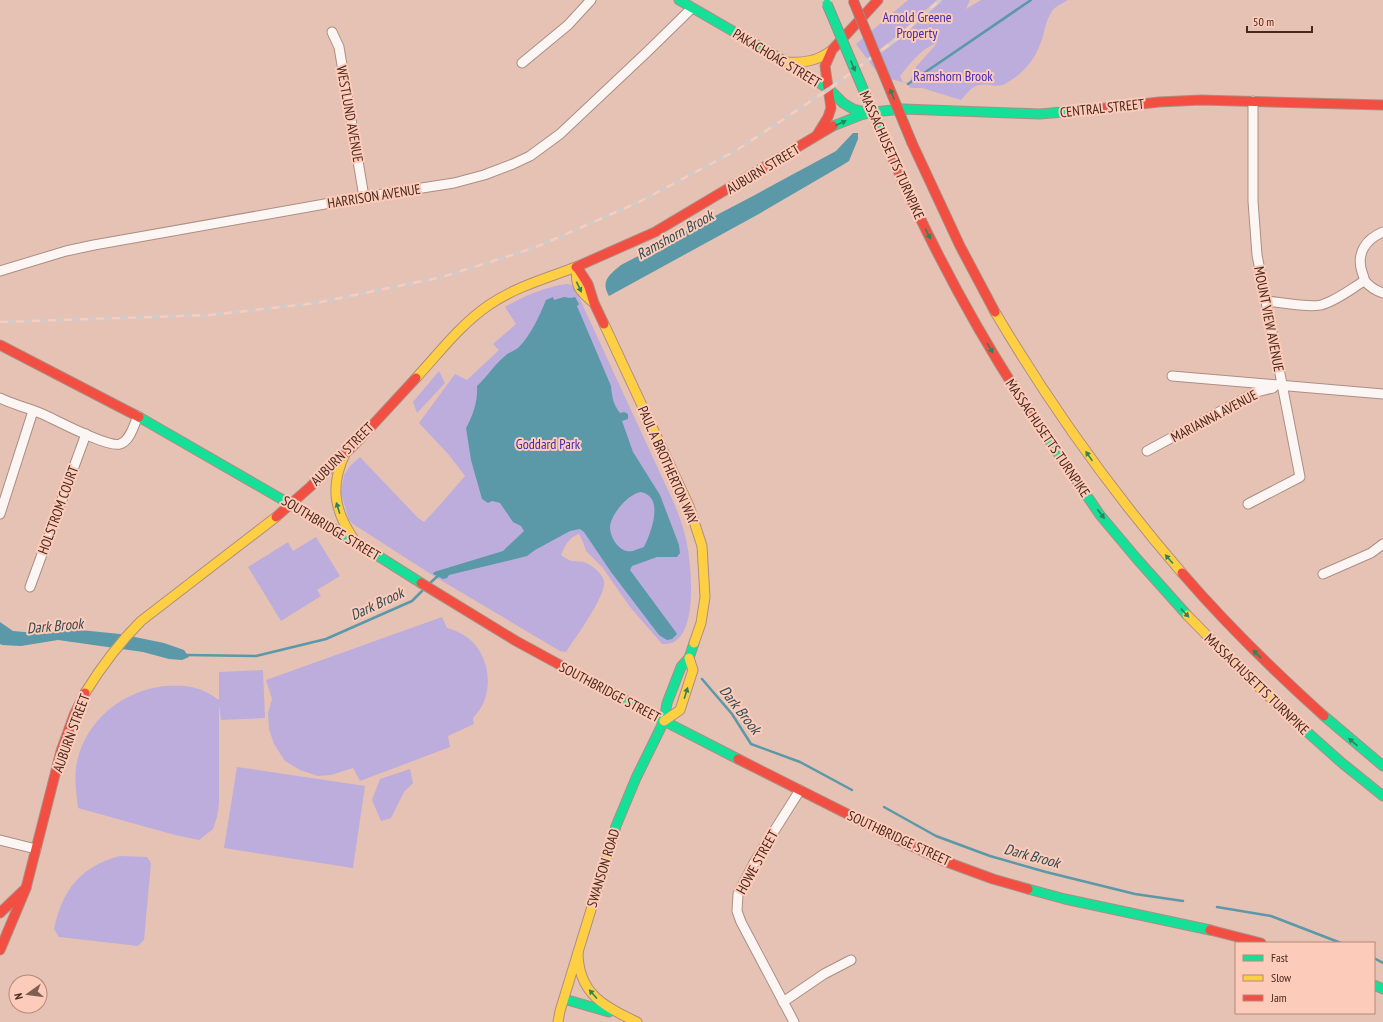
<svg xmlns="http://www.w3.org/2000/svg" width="1383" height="1022" viewBox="0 0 1383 1022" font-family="'PT Sans Narrow',sans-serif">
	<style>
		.green { fill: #bcaddd; fill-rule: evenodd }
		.water { fill: #5b98a8; fill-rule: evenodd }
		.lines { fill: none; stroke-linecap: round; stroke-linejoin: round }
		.stream { stroke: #5b98a8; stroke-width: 2.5 }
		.street-casing { stroke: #ac8e83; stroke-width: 11 }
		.fast-casing { stroke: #ac8e83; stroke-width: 11 }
		.slow-casing { stroke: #ac8e83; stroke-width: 11 }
		.jam-casing { stroke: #ac8e83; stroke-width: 11 }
		.street { stroke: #fbf6f4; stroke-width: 9 }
		.fast { stroke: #16e098; stroke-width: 9 }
		.slow { stroke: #ffcf43; stroke-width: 9 }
		.jam { stroke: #f24e42; stroke-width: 9 }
		.rail-casing { stroke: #d4c9c4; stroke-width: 4 }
		.rail { stroke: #fdcbb9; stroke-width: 2.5; stroke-dasharray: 8; stroke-linecap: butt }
		.fast-bridge-casing { stroke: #968e83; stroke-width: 11; stroke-linecap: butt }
		.jam-bridge-casing { stroke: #968e83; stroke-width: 11; stroke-linecap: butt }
		.fast-bridge { stroke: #16e098; stroke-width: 9 }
		.jam-bridge { stroke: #f24e42; stroke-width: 9 }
		.oneway { fill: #2e845a }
		.labels { text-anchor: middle; stroke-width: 4; stroke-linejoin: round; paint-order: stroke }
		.park-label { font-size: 14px; fill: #412dad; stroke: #fdcbb9 }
		.street-label { font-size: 14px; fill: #47281c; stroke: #fdcbb9 }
		.water-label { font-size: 15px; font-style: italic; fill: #2e4b55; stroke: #fdcbb9 }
	</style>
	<rect width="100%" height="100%" fill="#e6c2b5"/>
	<g class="green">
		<path d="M 908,0 L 970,0 L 966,9 L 981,0 L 1068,0 C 1063,3 1056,6 1053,10 C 1047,18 1045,27 1043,36 C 1036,59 1025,73 1003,85 C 999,86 995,86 990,85 C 974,83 971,89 961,100 L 922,88 L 911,88 L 909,87 L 909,84 L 880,76 L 856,44 ZM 938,42 L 916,67 L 909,83 L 903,82 L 900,76 C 912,61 920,50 938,42 Z"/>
		<path d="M 567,284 L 572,285 L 578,295 L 673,501 C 678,513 683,525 686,539 C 691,561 699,632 672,643 C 669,644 665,644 662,644 L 630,607 L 602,567 L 586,551 L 583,542 L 579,534 C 570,536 564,547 561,555 C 564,557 568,560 572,561 C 578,562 583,560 590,565 C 595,568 603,575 604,581 C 607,595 575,638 566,652 L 560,651 L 437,578 L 353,524 L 349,520 L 341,493 L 344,475 L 351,465 L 360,457 L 418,518 L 424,522 L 439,506 L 465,476 L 449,455 L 419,423 L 455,374 L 467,380 L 499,350 L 493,344 L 516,324 L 505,307 C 521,297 548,286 567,284 Z"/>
		<path d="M 439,371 L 445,383 L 417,413 L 413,402 Z"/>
		<path d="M 316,537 L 340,576 L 317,590 L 321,596 L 281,621 L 248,567 L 288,542 L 293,551 Z"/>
		<path d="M 442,617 L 447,628 C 450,629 455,630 458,632 C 486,644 495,681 482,706 C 480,710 476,714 473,718 L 474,724 L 448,736 L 450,747 L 360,781 L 353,768 L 331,775 L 318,776 L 300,770 L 285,761 L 274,744 L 269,729 L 268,713 L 272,699 L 266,680 Z"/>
		<path d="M 263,670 L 265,718 L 221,720 L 219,705 L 219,804 L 217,817 L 213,829 L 199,840 L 175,835 L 78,808 C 76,790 73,772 79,754 C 91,716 126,690 165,686 C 174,686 186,685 195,688 C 204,690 212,695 219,700 L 219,672 Z"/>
		<path d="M 237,767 L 365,786 L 353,868 L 224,848 Z"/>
		<path d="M 410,769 L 413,783 L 404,792 L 391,818 L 381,821 L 372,800 L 380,779 Z"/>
		<path d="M 120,856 L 147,857 L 151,863 L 144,940 L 138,946 L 59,937 L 54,929 C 62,890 81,866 120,856 Z"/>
	</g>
	<g class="water">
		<path d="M 853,133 L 858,133 L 858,139 L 849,161 L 841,166 L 757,215 L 609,296 C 600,281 610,274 621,265 L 753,196 L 836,151 Z"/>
		<path d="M 553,297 L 554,300 L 564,297 L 571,298 L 575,297 L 579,304 L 577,306 L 611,386 C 612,397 613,404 620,413 L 624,412 L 628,414 L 628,419 L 622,421 L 633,452 L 660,495 L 679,545 L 680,553 L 677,557 L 657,557 L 632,566 L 630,570 L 675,631 L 677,634 L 672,639 L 667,640 L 659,635 L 611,572 L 584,532 L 580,529 L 570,531 L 535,550 L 527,556 L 449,575 L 447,578 L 443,579 L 433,574 L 434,572 L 503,551 L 524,531 L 521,526 L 513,522 L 500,503 L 492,501 L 488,503 L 482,499 L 471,460 L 466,428 C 473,416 478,400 477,386 C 487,377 494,365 505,356 C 508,353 514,351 518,348 C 531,335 539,317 546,300 ZM 641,492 C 665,497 651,533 644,547 C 640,548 636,550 633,551 C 620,554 610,538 610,527 C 611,514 628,494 641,492 Z"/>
		<path d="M 0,622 L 13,631 L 36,633 L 70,629 L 120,634 L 164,643 L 184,650 L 189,657 L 182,660 L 169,659 L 143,652 L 58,640 L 21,646 L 2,645 L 0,644 Z"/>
	</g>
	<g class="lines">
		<g class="stream">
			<path d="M 908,84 L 1031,0"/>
			<path d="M 430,583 L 440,574"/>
			<path d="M 186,655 L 256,656 L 326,639 L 412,601 L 422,591"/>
			<path d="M 702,679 L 732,714 L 751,744 L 800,762 L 852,790"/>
			<path d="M 884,807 L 936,836 L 990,856 L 1046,872 L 1135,894 L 1183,901"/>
			<path d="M 1217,907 L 1271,916 L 1341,943"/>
			<path d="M 1374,958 L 1383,963"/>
		</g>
		<g class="street-casing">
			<g id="street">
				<path d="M 332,32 L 339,47 L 364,197"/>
				<path d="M 522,63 L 568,25 L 591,0"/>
				<path d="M 1383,232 C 1366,239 1356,253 1362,272 C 1363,274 1364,279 1365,281 C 1369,286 1377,291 1383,293"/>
				<path d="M 0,271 L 66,251 L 94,245 L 364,197 L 454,183 L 484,175 L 513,164 L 530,156 L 560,134 L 647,52 L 692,8"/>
				<path d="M 1266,301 C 1279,302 1309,308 1321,305 C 1336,301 1351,289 1364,281"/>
				<path d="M 1172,376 L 1383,394"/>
				<path d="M 0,398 C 13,404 27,408 40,413 C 55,419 107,448 120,444 C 130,441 134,425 138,416"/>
				<path d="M 1147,451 L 1256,392 L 1273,388"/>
				<path d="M 1248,504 L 1300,477 L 1257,255 L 1253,201 L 1253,101"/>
				<path d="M 0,514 L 33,411"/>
				<path d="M 1323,574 L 1371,553 L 1383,544"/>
				<path d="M 30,587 L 86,434"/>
				<path d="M 0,840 L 36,849"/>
				<path d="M 783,1002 L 824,974 L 851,960"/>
				<path d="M 794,1022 L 741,922 L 737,911 L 738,894 L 754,863 L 800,790"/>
			</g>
		</g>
		<g class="fast-casing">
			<g id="fast">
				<path d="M 679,0 L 793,66 L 829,89 L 843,103 L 853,109 L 869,113"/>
				<path d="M 833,126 L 861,115 L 873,112 L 903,109 L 1040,114 L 1097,109"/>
				<path d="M 1030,412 L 1100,515 L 1137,559 L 1187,615"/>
				<path d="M 139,417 L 356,542 L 421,583"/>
				<path d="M 584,678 L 664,721 L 738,759"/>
				<path d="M 1324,716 L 1383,766"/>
				<path d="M 1296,722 L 1342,763 L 1383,796"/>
				<path d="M 609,851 L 616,826 L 636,778 L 664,721 L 667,703 L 681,667 L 689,658 L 694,643"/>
				<path d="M 1028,889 L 1065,899 L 1210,930"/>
				<path d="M 1374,985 L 1383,989"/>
				<path d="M 564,999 L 609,1012"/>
			</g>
		</g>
		<g class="slow-casing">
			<g id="slow">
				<path d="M 787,62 C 804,63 818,61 832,50"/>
				<path d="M 577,267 C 574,285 580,292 594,303"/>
				<path d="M 995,312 C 1050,405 1112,492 1182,573"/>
				<path d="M 604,324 L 689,506 L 702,546 L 705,597 L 701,623 L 694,643"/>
				<path d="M 416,378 C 439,353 461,324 489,305 C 515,287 547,278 576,267"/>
				<path d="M 345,454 C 330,485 334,510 353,538"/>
				<path d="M 1187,615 L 1245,674 L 1296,722"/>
				<path d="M 85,693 C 101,667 119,643 141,621 L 276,517"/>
				<path d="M 664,721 L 680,710 L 693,670 L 689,658"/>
				<path d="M 578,952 C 578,993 604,1007 637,1022"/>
				<path d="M 558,1022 L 560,1011 L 609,851"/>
			</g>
		</g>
		<g class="jam-casing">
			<g id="jam">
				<path d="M 1097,109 L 1159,102 L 1201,100 L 1383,105"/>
				<path d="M 817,135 L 828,117 L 831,108 L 825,66 L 832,50 L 878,0"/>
				<path d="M 912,143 L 960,246 L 995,312"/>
				<path d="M 888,148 C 928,240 975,329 1030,412"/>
				<path d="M 576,267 L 655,232 L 833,126"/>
				<path d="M 577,267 L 588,284 L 594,303 L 604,324"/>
				<path d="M 0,345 L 139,417"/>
				<path d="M 276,517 L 310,487 L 355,444 L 416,378"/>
				<path d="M 1182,573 C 1226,624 1274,671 1324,716"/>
				<path d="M 421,583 L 516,641 L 584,678"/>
				<path d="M 738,759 L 901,841 L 944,861 L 993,879 L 1028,889"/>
				<path d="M 0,913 L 26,888"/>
				<path d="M 1210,930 L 1261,943"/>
				<path d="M 0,950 L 26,888 L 61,751 L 74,715 L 85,693"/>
			</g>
		</g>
		<use href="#street" class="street"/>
		<use href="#fast" class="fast"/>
		<use href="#slow" class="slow"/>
		<use href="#jam" class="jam"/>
		<g class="rail-casing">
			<path id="rail" d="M 0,322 L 210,315 L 316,303 L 442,277 L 534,248 L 639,202 L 737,150 L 829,89 L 894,41 L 940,0"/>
		</g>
		<use href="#rail" class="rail"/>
		<g class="fast-bridge-casing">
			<path id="fast-bridge" d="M 827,4 L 888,148"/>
		</g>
		<g class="jam-bridge-casing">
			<path id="jam-bridge" d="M 853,0 L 912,143"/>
		</g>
		<use href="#fast-bridge" class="fast-bridge"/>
		<use href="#jam-bridge" class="jam-bridge"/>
	</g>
	<defs><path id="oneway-solid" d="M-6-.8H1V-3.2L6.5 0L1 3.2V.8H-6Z"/></defs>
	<g class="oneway">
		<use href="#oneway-solid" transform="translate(853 66) rotate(67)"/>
		<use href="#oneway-solid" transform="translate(892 94) rotate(-113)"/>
		<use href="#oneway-solid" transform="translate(841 123) rotate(-24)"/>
		<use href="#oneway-solid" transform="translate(928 234) rotate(64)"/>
		<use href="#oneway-solid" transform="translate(579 287) rotate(65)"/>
		<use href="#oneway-solid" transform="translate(990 348) rotate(59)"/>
		<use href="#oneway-solid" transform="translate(1089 456) rotate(-125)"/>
		<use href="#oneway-solid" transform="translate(338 508) rotate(-107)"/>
		<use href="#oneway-solid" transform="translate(1101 514) rotate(53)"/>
		<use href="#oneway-solid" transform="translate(1169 559) rotate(-131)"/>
		<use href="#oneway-solid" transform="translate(1185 613) rotate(47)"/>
		<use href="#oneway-solid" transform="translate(1257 654) rotate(-136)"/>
		<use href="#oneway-solid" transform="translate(686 693) rotate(-73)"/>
		<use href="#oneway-solid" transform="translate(1353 742) rotate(-140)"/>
		<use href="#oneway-solid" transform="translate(593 994) rotate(-132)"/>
	</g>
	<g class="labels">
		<g class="park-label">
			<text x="917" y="22">Arnold Greene<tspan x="917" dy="16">Property</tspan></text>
			<text x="953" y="81">Ramshorn Brook</text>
			<text x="548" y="449">Goddard Park</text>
		</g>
		<g class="street-label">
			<text transform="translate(777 58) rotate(31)" y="5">PAKACHOAG STREET</text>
			<text transform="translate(1102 108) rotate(-6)" y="5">CENTRAL STREET</text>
			<text transform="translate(350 114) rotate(80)" y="5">WESTLUND AVENUE</text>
			<text transform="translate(892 155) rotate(66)" y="5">MASSACHUSETTS TURNPIKE</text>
			<text transform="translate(763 169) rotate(-31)" y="5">AUBURN STREET</text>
			<text transform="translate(374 196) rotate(-9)" y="5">HARRISON AVENUE</text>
			<text transform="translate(1269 319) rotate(79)" y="5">MOUNT VIEW AVENUE</text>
			<text transform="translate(1214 416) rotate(-28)" y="5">MARIANNA AVENUE</text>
			<text transform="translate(1048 438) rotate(56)" y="5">MASSACHUSETTS TURNPIKE</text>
			<text transform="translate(342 454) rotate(-45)" y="5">AUBURN STREET</text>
			<text transform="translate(668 465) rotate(66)" y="5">PAUL A BROTHERTON WAY</text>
			<text transform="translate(58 510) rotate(-70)" y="5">HOLSTROM COURT</text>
			<text transform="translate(331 528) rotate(31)" y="5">SOUTHBRIDGE STREET</text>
			<text transform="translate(1257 684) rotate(44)" y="5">MASSACHUSETTS TURNPIKE</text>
			<text transform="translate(610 692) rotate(28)" y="5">SOUTHBRIDGE STREET</text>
			<text transform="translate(71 733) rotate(-70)" y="5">AUBURN STREET</text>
			<text transform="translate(899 838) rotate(25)" y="5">SOUTHBRIDGE STREET</text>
			<text transform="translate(757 862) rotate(-61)" y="5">HOWE STREET</text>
			<text transform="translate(603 868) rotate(-73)" y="5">SWANSON ROAD</text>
		</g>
		<g class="water-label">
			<text transform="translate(675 235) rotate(-29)" y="5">Ramshorn Brook</text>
			<text transform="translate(377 604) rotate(-25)" y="5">Dark Brook</text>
			<text transform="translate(55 626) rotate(-5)" y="5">Dark Brook</text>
			<text transform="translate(740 710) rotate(52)" y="5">Dark Brook</text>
			<text transform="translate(1032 856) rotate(15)" y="5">Dark Brook</text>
		</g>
	</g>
	<rect x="1235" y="942" width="140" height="72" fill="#fdcbb9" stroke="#b48a7a"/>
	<rect x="1243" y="955" width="20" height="6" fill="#16e098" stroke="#b48a7a"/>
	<text x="1271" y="962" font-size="12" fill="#47281c">Fast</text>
	<rect x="1243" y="975" width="20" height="6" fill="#ffcf43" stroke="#b48a7a"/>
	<text x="1271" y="982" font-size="12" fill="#47281c">Slow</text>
	<rect x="1243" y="995" width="20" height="6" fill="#f24e42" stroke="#b48a7a"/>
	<text x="1271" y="1002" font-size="12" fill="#47281c">Jam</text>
	<g transform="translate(28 994) rotate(256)"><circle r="19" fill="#fdcbb9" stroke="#b48a7a"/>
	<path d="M0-3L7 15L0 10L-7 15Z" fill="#7f5e52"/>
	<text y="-6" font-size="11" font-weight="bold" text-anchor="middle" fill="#47281c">N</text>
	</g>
	<path d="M1247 26v6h65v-6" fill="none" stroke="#47281c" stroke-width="2"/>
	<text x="1253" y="26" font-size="12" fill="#47281c" stroke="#fdcbb9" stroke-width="3" paint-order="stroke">50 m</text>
</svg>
